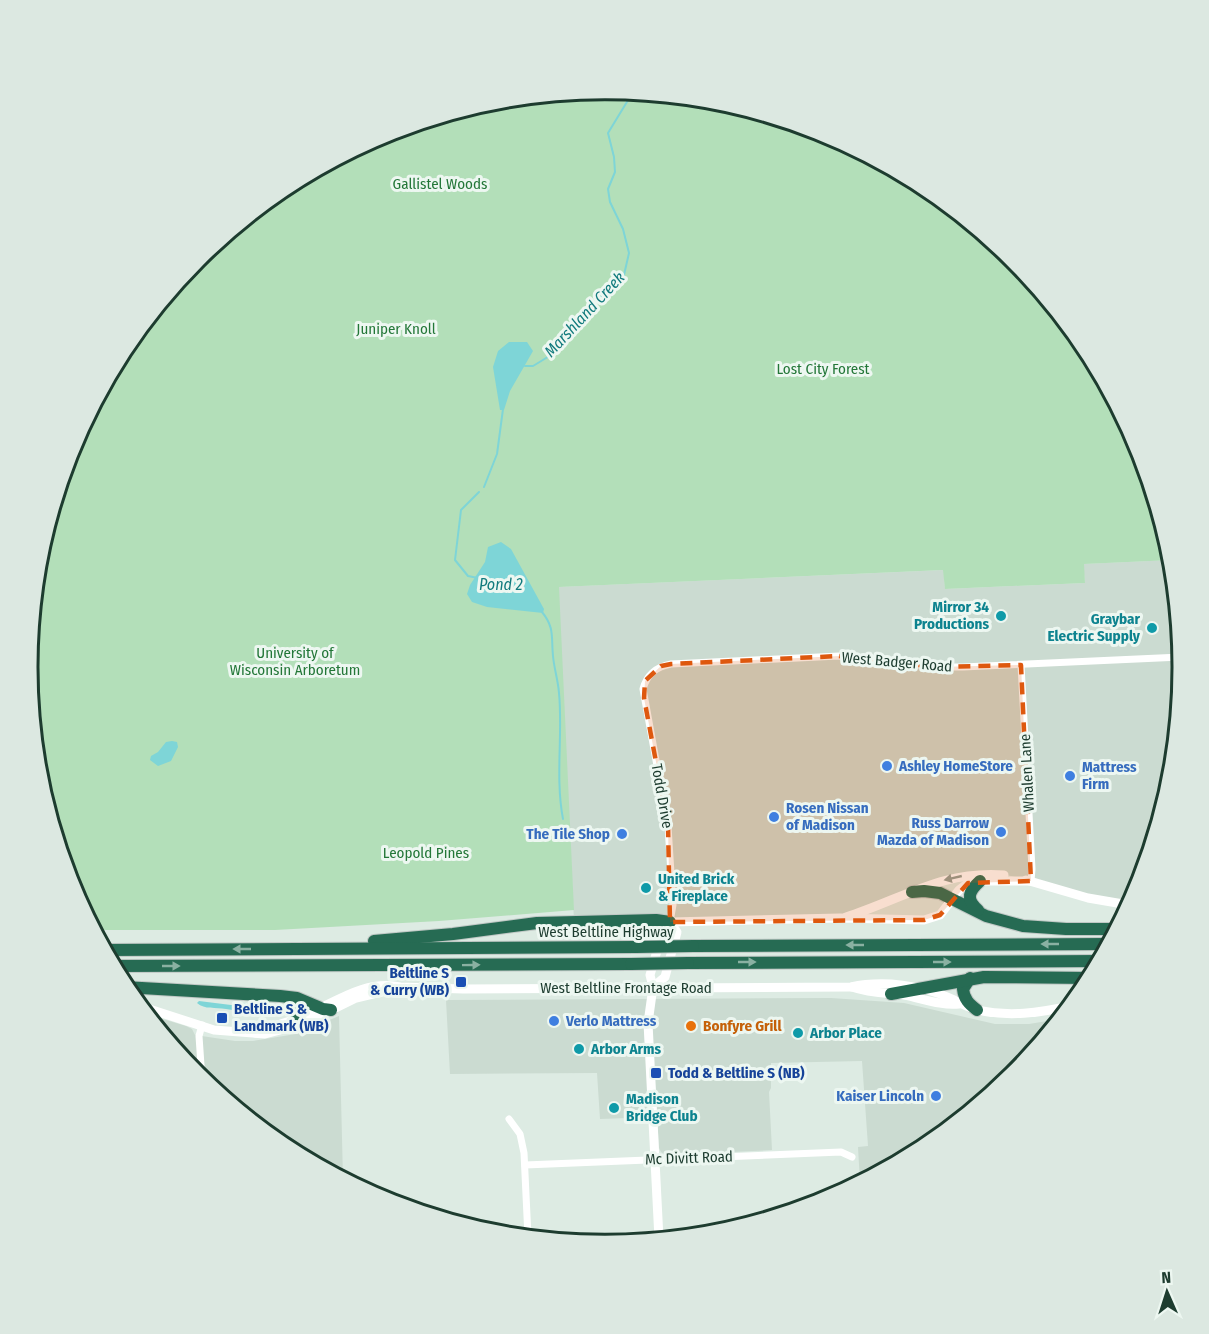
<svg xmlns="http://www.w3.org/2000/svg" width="1209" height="1334" viewBox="0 0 1209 1334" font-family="'Fira Sans Condensed',sans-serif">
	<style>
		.built { fill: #cbdbd1 }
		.green { fill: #b3dfb9 }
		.water { fill: #7ed5d7 }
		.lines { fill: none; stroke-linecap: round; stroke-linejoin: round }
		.stream { stroke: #7ed5d7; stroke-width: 2 }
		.motorway-casing { stroke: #c0c8c5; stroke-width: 14 }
		.minor { stroke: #fff; stroke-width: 7 }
		.tertiary { stroke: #fff; stroke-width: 9 }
		.motorway { stroke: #266b53; stroke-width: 12 }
		.motorway-bridge-casing { stroke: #c0c8c5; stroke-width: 14; stroke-linecap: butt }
		.motorway-bridge { stroke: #266b53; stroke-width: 12 }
		.oneway { fill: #8e9e97 }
		.oneway2 { fill: #8ab1a2 }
		.marked { fill: #de580e; fill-opacity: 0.2; stroke: #de580e; stroke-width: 4.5; stroke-dasharray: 12 8; stroke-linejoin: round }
		.culture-dot { fill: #0f9aa8; stroke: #edf7f1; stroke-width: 2 }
		.shop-dot { fill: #3f7fe0; stroke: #edf7f1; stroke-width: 2 }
		.transit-dot { fill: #1a4fb4; stroke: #edf7f1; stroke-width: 2 }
		.food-dot { fill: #e8710a; stroke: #edf7f1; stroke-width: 2 }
		.labels { text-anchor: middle; stroke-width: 6; stroke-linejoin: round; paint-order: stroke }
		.park-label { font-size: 15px; fill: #237738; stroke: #edf7f1 }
		.culture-label { font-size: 15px; font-weight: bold; fill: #0d838f; stroke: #edf7f1; text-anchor: start }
		.street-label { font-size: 15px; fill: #1d3c2f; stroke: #edf7f1 }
		.shop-label { font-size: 15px; font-weight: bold; fill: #366cbe; stroke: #edf7f1; text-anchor: start }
		.transit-label { font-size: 15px; font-weight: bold; fill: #164399; stroke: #edf7f1; text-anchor: start }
		.food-label { font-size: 15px; font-weight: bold; fill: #c56008; stroke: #edf7f1; text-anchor: start }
		.water-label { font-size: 16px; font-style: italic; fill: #117a7d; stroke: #edf7f1 }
		.rim { fill: none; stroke: #1d3c2f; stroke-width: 3 }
	</style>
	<rect width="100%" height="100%" fill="#ddebe3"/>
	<g class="built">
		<path d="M 1172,560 L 1182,667 L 1171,780 L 1138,888 L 1129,905 L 1007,875 L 970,874 L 840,918 L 574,921 L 558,587 L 944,570 L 945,589 L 1085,583 L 1083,564 Z"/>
		<path d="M 831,998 L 904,1003 L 995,1024 L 1029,1024 L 1059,1019 L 1013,1076 L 925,1147 L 860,1182 L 858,1147 L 868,1146 L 862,1061 L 771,1063 L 771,1088 L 769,1092 L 772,1150 L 666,1155 L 661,1152 L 659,1148 L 657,1117 L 600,1119 L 597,1073 L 450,1074 L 446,1000 Z"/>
		<path d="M 146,1014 L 186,1026 L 192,1029 L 195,1035 L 235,1041 L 253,1041 L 296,1034 L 339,1016 L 343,1179 L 283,1147 L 196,1075 Z"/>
	</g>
	<path class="green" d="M 605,90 L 718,101 L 826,134 L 926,187 L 1013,259 L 1085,346 L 1138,446 L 1172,560 L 1084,564 L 1085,583 L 945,589 L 943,570 L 559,587 L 574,910 L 439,921 L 275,930 L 93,930 L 71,888 L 38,779 L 27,667 L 38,554 L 71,446 L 125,346 L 196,258 L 284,187 L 384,133 L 492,101 Z"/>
	<g class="water">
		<path d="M 509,342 L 527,342 L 533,351 L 510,391 L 504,410 L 500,410 L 493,367 L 498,351 Z"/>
		<path d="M 501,542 L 511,549 L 544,609 L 543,613 L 487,607 L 472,602 L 467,594 L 470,585 L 485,562 L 488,547 Z"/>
		<path d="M 172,741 L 177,742 L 178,747 L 171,761 L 158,766 L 150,760 L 151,756 L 158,752 L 166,742 Z"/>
		<path d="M 199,1001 L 231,1005 L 246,1003 L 264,1005 L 265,1014 C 251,1014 240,1011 226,1009 C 215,1007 205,1010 197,1003 Z"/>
	</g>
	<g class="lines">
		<g class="stream">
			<path d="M 525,366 L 533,366 L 551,355 L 566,329 L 624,275 L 629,253 L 623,229 L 610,202 L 608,189 L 615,172 L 614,157 L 608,133 L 633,92"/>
			<path d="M 484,487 L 497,454 L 503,409"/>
			<path d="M 478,578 L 468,576 L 455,560 L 461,510 L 479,492"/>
			<path d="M 542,612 C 555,628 551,637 553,656 C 554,668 558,680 559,693 C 563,734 555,777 563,819"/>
		</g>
		<g class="motorway-casing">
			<g id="motorway">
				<path d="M 912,892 L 924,891 L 940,893 L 986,916 L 1023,926 L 1066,929 L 1116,929"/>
				<path d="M 978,910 C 965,899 969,891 980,881"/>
				<path d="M 374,941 L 453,934 L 537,923 L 656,920 L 670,922"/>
				<path d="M 693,946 L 1108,944"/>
				<path d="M 104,950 L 636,947"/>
				<path d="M 688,963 L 1099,961"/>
				<path d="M 113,966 L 631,964"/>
				<path d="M 970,978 L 963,989 C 964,999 969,1004 977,1010"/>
				<path d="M 124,987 L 280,996 L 297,998 L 323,1009 L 331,1010"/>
				<path d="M 891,994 L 984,977 L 1090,978"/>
				<path d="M 289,998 L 299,1005 L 301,1008 L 296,1019"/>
			</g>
		</g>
		<g class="minor">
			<path d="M 1021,665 L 1032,869 L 1031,881"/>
			<path d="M 670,922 L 673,905 L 668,826 L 643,689 C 647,674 656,667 671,664 L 839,656 L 937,667 L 963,667 L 1181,657"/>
			<path d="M 202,1080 L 199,1036 L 202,1025"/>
			<path d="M 509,1119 L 520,1134 L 524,1153 L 528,1237"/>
			<path d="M 525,1165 L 841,1152 L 852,1157"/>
		</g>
		<g class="tertiary">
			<path d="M 1026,880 L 1088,898 L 1129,905"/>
			<path d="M 846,917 C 902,899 943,870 1004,875"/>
			<path d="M 670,922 L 840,918 L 924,920 L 940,915 L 959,890 L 968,883 L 980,881 L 1031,881"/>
			<path d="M 653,987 L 665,977 L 677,932 L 670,922"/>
			<path d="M 852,987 C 869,993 886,993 904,995 C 921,998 941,1006 959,1004"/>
			<path d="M 140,1006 L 214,1030 L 265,1034 L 303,1024 L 356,998 L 398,988"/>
			<path d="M 255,1033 C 269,1026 284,1024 299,1018 C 332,1005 363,979 400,987 L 463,989 L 851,987 C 882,980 923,985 952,999 C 960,1003 967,1007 977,1010 C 1009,1017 1039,1013 1070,1006"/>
			<path d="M 659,1239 L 648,1023 L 653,987 L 650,975 L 663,930 L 670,922"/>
		</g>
		<use href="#motorway" class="motorway"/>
		<g class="motorway-bridge-casing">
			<g id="motorway-bridge">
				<path d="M 636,947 L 693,946"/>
				<path d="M 631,964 L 688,963"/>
			</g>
		</g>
		<use href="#motorway-bridge" class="motorway-bridge"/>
	</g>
	<defs><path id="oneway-solid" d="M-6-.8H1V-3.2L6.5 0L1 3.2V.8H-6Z" transform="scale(1.5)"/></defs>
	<use class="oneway" href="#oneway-solid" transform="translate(953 878) rotate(167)"/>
	<g class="oneway2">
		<use href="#oneway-solid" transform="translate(1050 944) rotate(180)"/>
		<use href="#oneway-solid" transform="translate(855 945) rotate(180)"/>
		<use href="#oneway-solid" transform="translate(242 949) rotate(180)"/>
		<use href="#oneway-solid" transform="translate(747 962)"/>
		<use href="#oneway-solid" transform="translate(942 962)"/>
		<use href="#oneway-solid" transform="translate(471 965) rotate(-1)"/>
		<use href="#oneway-solid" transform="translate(171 966)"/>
	</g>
	<path class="marked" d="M 839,656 L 937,667 L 1021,665 L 1031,881 L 968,883 L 940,915 L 924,920 L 670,922 L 668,826 L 644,698 L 645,681 L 661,666 L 671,664 Z"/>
	<g class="culture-dot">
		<circle cx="1001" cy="616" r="6"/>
		<circle cx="1152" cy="628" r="6"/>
		<circle cx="646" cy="888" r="6"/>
		<circle cx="798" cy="1033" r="6"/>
		<circle cx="579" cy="1049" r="6"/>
		<circle cx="614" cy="1108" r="6"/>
	</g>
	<g class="shop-dot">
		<circle cx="887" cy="766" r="6"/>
		<circle cx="1070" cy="776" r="6"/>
		<circle cx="774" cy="817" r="6"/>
		<circle cx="1001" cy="832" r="6"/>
		<circle cx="622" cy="834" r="6"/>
		<circle cx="554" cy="1021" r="6"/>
		<circle cx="936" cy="1096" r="6"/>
	</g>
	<g class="transit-dot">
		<rect x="455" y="976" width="12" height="12" rx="3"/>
		<rect x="216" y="1012" width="12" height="12" rx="3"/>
		<rect x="650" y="1067" width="12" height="12" rx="3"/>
	</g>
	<circle class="food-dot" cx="691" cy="1026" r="6"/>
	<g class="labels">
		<g class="park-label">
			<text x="440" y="189">Gallistel Woods</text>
			<text x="396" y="334">Juniper Knoll</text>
			<text x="823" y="374">Lost City Forest</text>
			<text x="295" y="658">University of<tspan x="295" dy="17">Wisconsin Arboretum</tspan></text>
			<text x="426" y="858">Leopold Pines</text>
		</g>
		<g class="culture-label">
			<text x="989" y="612" text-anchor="end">Mirror 34<tspan x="989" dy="17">Productions</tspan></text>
			<text x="1140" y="624" text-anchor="end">Graybar<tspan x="1140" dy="17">Electric Supply</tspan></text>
			<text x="658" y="884">United Brick<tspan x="658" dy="17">&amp; Fireplace</tspan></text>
			<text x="810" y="1038">Arbor Place</text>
			<text x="591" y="1054">Arbor Arms</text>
			<text x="626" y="1104">Madison<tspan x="626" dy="17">Bridge Club</tspan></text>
		</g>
		<g class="street-label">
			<text transform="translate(897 662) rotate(5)" y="5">West Badger Road</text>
			<text transform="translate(1027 773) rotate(-93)" y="5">Whalen Lane</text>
			<text transform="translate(662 796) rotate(80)" y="5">Todd Drive</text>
			<text x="606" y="937">West Beltline Highway</text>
			<text x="626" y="993">West Beltline Frontage Road</text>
			<text transform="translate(689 1158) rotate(-2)" y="5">Mc Divitt Road</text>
		</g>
		<g class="shop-label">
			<text x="899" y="771">Ashley HomeStore</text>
			<text x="1082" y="772">Mattress<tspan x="1082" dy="17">Firm</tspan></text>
			<text x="786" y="813">Rosen Nissan<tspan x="786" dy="17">of Madison</tspan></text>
			<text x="989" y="828" text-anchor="end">Russ Darrow<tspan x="989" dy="17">Mazda of Madison</tspan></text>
			<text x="610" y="839" text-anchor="end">The Tile Shop</text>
			<text x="566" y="1026">Verlo Mattress</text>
			<text x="924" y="1101" text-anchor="end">Kaiser Lincoln</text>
		</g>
		<g class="transit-label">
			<text x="449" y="978" text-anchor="end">Beltline S<tspan x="449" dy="17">&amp; Curry (WB)</tspan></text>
			<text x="234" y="1014">Beltline S &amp;<tspan x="234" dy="17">Landmark (WB)</tspan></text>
			<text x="668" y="1078">Todd &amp; Beltline S (NB)</text>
		</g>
		<g class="food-label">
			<text x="703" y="1031">Bonfyre Grill</text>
		</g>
		<g class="water-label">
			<text transform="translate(584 314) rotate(-47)" y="6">Marshland Creek</text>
			<text x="501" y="590">Pond 2</text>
		</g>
	</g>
	<path d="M0 0H1209V1334H0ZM38 667a567 567 0 1 1 1134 0a567 567 0 1 1-1134 0Z" fill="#dce8e1" fill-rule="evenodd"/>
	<path class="rim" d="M38 667a567 567 0 1 1 1134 0a567 567 0 1 1-1134 0Z"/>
	<g transform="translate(1167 1292) rotate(357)" stroke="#edf7f1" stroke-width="4.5" paint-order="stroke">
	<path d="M0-4.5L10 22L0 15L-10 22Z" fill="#1d3c2f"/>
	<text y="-9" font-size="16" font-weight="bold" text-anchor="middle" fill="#1d3c2f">N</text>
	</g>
</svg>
